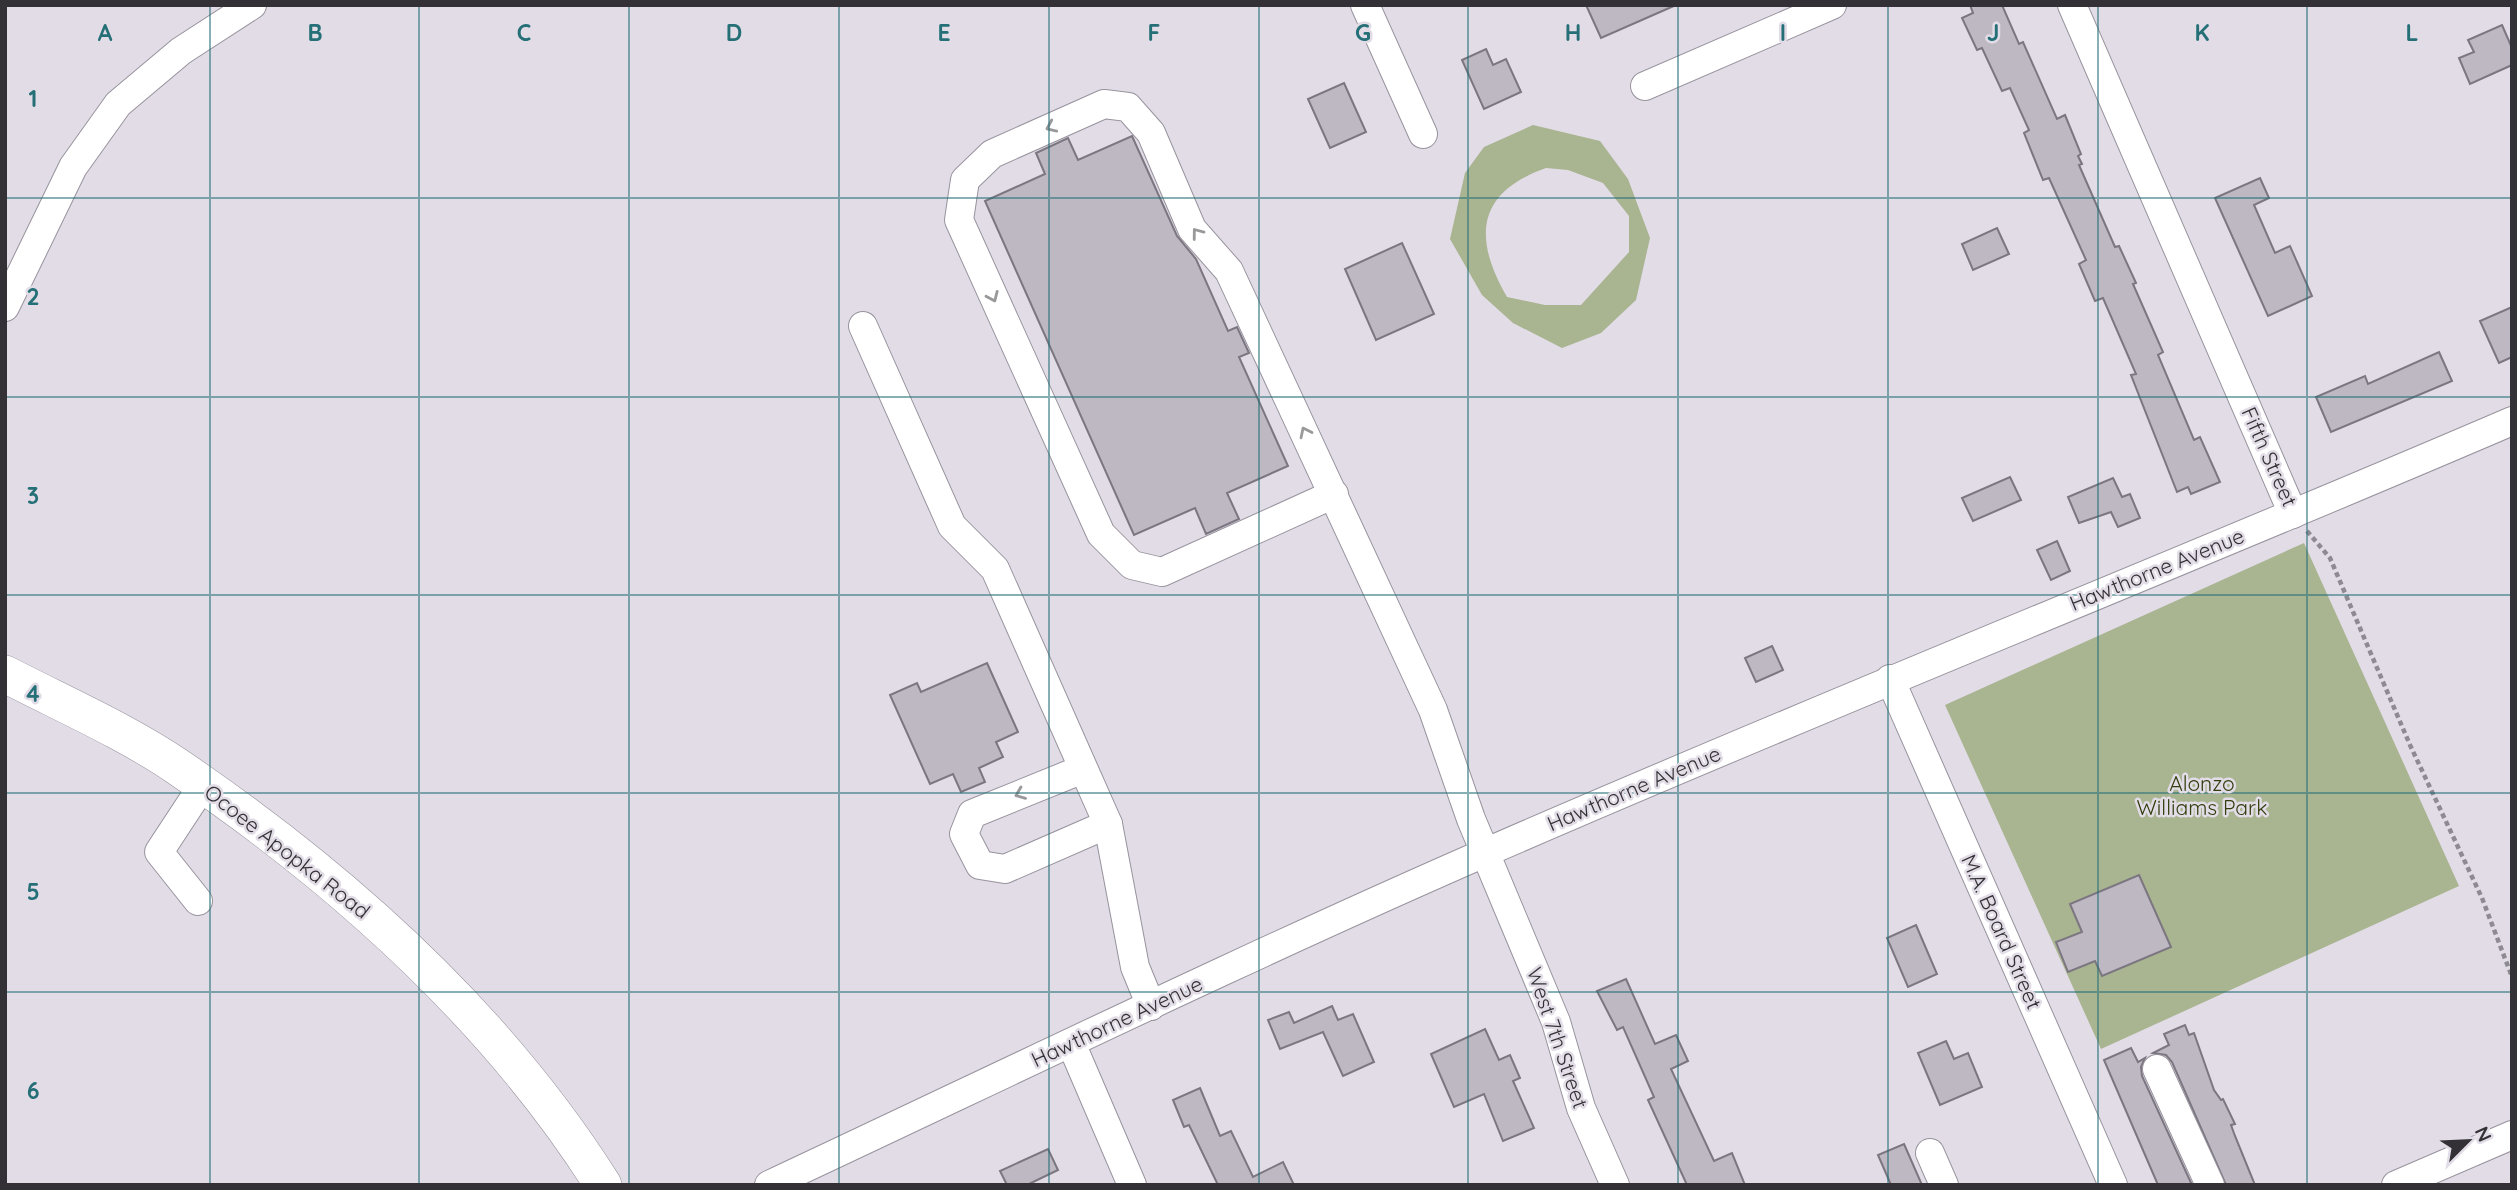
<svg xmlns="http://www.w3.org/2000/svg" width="2517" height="1190" viewBox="0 0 2517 1190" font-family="Quicksand,sans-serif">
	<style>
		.green { fill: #a9b490; fill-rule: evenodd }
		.building { fill: #bdb8c2; stroke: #7b7680; stroke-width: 2 }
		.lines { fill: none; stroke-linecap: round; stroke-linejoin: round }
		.minor-casing { stroke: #98939d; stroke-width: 30 }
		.major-casing { stroke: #98939d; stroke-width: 38 }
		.path { stroke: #8e8a92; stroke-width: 4.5; stroke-dasharray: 5 3.5; stroke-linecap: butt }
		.minor { stroke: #fff; stroke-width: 28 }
		.major { stroke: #fff; stroke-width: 37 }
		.oneway { stroke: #99989a }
		.grid { fill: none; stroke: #256f77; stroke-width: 2; stroke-opacity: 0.55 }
		.labels { text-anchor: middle; stroke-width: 5; stroke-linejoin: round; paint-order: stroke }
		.street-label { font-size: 21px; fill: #333135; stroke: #e2dce7 }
		.park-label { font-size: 21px; fill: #333e0d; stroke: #e2dce7 }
		.grid-label { font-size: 23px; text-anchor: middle; font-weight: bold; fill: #256f77; stroke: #e2dce7; stroke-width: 5; stroke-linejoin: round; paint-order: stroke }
	</style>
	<rect width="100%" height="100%" fill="#e2dce7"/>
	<g class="green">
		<path d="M 1533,125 L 1600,141 L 1628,179 L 1650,238 L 1636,300 L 1601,333 L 1562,348 L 1513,323 L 1482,295 L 1450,239 L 1465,173 L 1484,147 ZM 1546,168 L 1568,170 L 1603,183 L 1629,216 L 1629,252 L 1581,305 L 1545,305 L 1507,297 C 1473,238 1476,193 1546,168 Z"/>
		<path d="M 2304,543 L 2459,886 L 2101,1049 L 1945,705 Z"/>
	</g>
	<g class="building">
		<path d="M 1586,5 L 1676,5 L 1601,38 Z"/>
		<path d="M 1970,5 L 2002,5 L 2019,44 L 2023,42 L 2057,119 L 2065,115 L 2081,154 L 2078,156 L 2082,164 L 2079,165 L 2115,247 L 2119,246 L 2136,283 L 2133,284 L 2163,352 L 2158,355 L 2194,440 L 2200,437 L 2220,482 L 2191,494 L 2188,487 L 2177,492 L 2131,375 L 2136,374 L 2103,298 L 2095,301 L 2079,264 L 2086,260 L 2049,178 L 2043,180 L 2024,133 L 2029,130 L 2010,88 L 2002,91 L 1982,48 L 1977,50 L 1962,18 L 1973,13 Z"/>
		<path d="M 2502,25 L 2512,48 L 2512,65 L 2470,84 L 2459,58 L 2474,52 L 2468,40 Z"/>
		<path d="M 1486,49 L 1493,65 L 1506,59 L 1521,92 L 1484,109 L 1462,60 Z"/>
		<path d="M 1344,83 L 1366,132 L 1330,148 L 1308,99 Z"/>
		<path d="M 1132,136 L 1177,236 L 1196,259 L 1228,331 L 1237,327 L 1249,353 L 1239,357 L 1288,466 L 1227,493 L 1239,519 L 1206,534 L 1195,508 L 1134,535 L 985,201 L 1045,174 L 1036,153 L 1068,138 L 1078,160 Z"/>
		<path d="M 2260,178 L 2269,198 L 2254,205 L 2275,253 L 2290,246 L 2312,296 L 2268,316 L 2215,198 Z"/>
		<path d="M 1997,228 L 2009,254 L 1973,270 L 1962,244 Z"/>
		<path d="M 1402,243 L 1434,314 L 1376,340 L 1345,269 Z"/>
		<path d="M 2512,307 L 2512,357 L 2499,363 L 2480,321 Z"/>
		<path d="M 2439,352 L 2452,381 L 2331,432 L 2316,397 L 2365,376 L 2368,384 Z"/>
		<path d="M 2010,477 L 2021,500 L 1973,521 L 1962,498 Z"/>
		<path d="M 2113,478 L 2122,497 L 2130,494 L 2140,518 L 2118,527 L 2111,512 L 2079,523 L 2068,497 Z"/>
		<path d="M 2057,541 L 2070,571 L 2051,580 L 2037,550 Z"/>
		<path d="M 1772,646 L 1783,670 L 1756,682 L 1745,658 Z"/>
		<path d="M 987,663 L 1018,732 L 996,742 L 1003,757 L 979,768 L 985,782 L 961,792 L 953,774 L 930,784 L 890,695 L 917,683 L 921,692 Z"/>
		<path d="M 2139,875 L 2171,947 L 2102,976 L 2095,961 L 2068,972 L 2056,942 L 2082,932 L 2070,904 Z"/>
		<path d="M 1916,925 L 1937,974 L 1908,987 L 1887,938 Z"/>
		<path d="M 1626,979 L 1655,1044 L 1676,1035 L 1688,1061 L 1671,1069 L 1714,1161 L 1732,1153 L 1745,1185 L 1687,1185 L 1648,1100 L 1654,1097 L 1623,1027 L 1617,1030 L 1597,991 Z"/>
		<path d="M 1332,1006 L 1338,1020 L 1353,1014 L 1374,1062 L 1343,1076 L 1323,1032 L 1280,1049 L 1268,1020 L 1289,1012 L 1294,1023 Z"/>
		<path d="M 2185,1025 L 2189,1035 L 2194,1033 L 2214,1090 L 2221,1100 L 2223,1099 L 2235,1124 L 2231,1125 L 2235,1136 L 2255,1185 L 2226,1185 L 2172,1062 L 2166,1055 L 2153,1053 L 2169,1045 L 2164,1034 Z"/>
		<path d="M 1485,1029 L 1499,1060 L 1510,1055 L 1520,1078 L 1513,1081 L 1534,1128 L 1503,1141 L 1484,1094 L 1454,1107 L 1431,1054 Z"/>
		<path d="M 1946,1041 L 1954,1059 L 1968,1053 L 1982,1087 L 1940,1105 L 1918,1053 Z"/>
		<path d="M 2131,1048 L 2138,1062 L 2145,1058 L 2141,1067 L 2142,1076 L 2192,1185 L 2158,1185 L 2104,1060 Z"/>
		<path d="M 1200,1088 L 1220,1136 L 1231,1131 L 1253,1177 L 1283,1162 L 1294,1185 L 1218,1185 L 1189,1125 L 1184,1127 L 1173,1100 Z"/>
		<path d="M 1904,1144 L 1922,1185 L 1891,1185 L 1878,1155 Z"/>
		<path d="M 1048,1149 L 1058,1170 L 1027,1185 L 1007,1185 L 1000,1171 Z"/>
	</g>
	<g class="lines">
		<g class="minor-casing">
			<g id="minor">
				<path d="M 1365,5 L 1423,134"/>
				<path d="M 2072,5 L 2293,514"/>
				<path d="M 1645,86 L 1832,5"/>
				<path d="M 5,307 L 73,167 L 118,104 L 181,51 L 252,5"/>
				<path d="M 863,326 L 952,526 L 995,569 L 1108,824 L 1135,967 L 1151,1006"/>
				<path d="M 1334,494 L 1162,572 L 1132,565 L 1101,534 L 959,220 L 965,180 L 992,154 L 1104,104 L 1128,107 L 1151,133 L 1192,229 L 1229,271 L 1433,710 L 1471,819 L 1556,1022 L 1581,1108 L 1615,1185"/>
				<path d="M 1890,679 L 2113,1185"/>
				<path d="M 1083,769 L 972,814 L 964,834 L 980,865 L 1005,869 L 1108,824"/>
				<path d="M 198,901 L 159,852 L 203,785"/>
				<path d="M 1071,1043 L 1132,1185"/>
				<path d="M 2157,1069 L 2210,1185"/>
				<path d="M 1930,1153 L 1944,1185"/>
				<path d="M 769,1185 C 1008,1073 1246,957 1489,851 C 1828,703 2172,567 2512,421"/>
				<path d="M 2396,1185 L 2512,1135"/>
			</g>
		</g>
		<g class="major-casing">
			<path id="major" d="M 5,674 C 61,703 127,732 178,767 C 341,878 497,1017 603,1185"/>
		</g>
		<path class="path" d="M 2307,531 L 2330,558 L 2410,745 L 2482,898 L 2512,977"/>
		<use href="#minor" class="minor"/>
		<use href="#major" class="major"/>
	</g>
	<defs><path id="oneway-chevron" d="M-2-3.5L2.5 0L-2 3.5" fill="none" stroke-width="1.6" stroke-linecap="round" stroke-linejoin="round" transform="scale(1.75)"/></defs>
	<g class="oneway">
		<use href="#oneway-chevron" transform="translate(1051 127) rotate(156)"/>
		<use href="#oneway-chevron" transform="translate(1197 233) rotate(-127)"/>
		<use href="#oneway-chevron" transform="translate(993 297) rotate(66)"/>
		<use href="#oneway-chevron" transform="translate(1305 432) rotate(-116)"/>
		<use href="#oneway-chevron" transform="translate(1020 794) rotate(158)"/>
	</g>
	<path class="grid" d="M 210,5 L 210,1185M 419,5 L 419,1185M 629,5 L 629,1185M 839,5 L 839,1185M 1049,5 L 1049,1185M 1259,5 L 1259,1185M 1468,5 L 1468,1185M 1678,5 L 1678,1185M 1888,5 L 1888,1185M 2098,5 L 2098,1185M 2307,5 L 2307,1185M 5,198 L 2512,198M 5,397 L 2512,397M 5,595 L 2512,595M 5,793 L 2512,793M 5,992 L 2512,992"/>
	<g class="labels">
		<g class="street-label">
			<text transform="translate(2269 457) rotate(66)" y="7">Fifth Street</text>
			<text transform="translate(2157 570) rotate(-22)" y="7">Hawthorne Avenue</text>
			<text transform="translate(1634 789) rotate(-23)" y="7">Hawthorne Avenue</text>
			<text transform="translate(287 852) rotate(38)" y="7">Ocoee Apopka Road</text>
			<text transform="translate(2001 932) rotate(66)" y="7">M.A. Board Street</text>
			<text transform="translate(1117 1022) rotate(-25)" y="7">Hawthorne Avenue</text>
			<text transform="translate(1557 1038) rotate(71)" y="7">West 7th Street</text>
		</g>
		<g class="park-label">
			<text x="2202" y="791">Alonzo<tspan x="2202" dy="24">Williams Park</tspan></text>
		</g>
	</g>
	<g class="grid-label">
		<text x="105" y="41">A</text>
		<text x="315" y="41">B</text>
		<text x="524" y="41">C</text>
		<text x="734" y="41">D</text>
		<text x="944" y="41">E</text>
		<text x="1154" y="41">F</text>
		<text x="1363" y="41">G</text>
		<text x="1573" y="41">H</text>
		<text x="1783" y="41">I</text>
		<text x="1993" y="41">J</text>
		<text x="2202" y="41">K</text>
		<text x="2412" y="41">L</text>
		<text x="33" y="107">1</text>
		<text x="33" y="305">2</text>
		<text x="33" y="504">3</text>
		<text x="33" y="702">4</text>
		<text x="33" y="900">5</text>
		<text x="33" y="1099">6</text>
	</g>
	<rect width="2517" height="1190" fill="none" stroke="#333135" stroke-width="14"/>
	<g transform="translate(2468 1141) rotate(66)" stroke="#e2dce7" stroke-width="5" paint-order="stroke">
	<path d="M0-5L12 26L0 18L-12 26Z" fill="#333135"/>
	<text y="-10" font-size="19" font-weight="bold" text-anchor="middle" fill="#333135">N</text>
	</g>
</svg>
